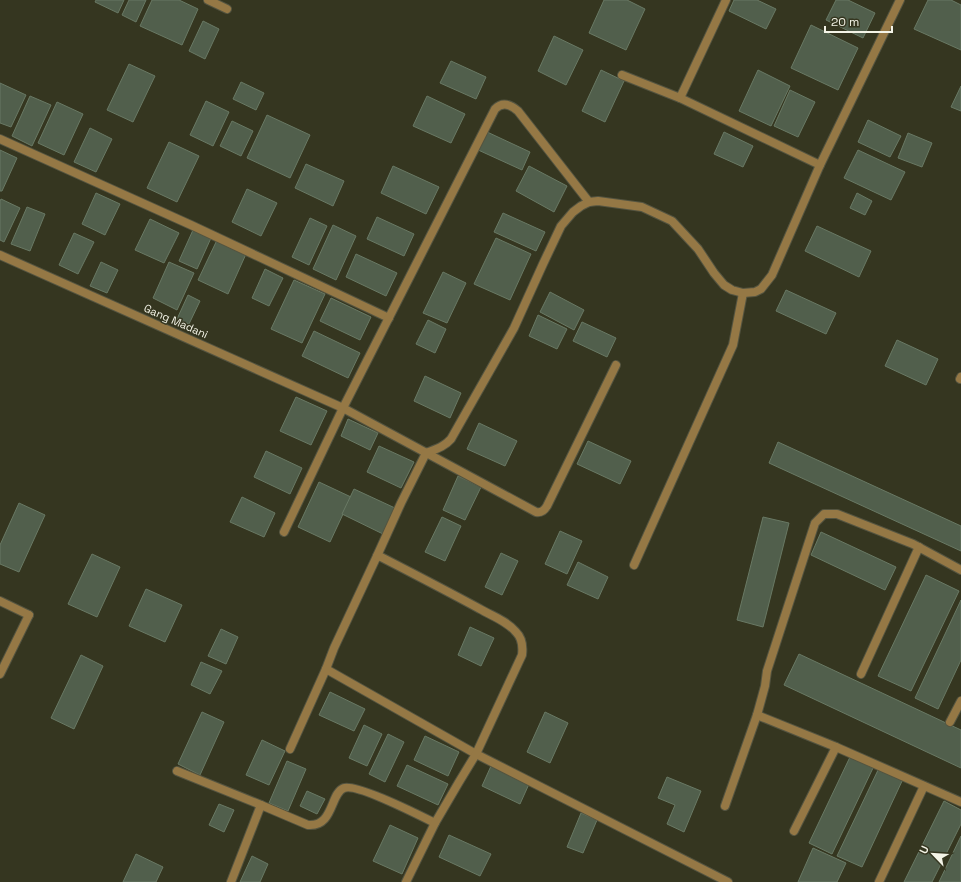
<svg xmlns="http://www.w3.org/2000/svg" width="961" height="882" viewBox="0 0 961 882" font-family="'Space Grotesk',sans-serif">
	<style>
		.building { fill: #515f4c; stroke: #697964 }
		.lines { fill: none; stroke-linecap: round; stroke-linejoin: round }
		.service-casing { stroke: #545440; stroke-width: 10 }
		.minor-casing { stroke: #545440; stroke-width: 10 }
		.service { stroke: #957845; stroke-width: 8 }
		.minor { stroke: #957845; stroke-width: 8 }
		.labels { text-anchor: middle; stroke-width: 3; stroke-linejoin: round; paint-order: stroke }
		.street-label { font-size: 11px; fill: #f4f4e7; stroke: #353620 }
	</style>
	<rect width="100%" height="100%" fill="#353620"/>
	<g class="building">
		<path d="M 96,0 L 124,0 L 118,13 L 95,2 Z"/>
		<path d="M 129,0 L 146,0 L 136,22 L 122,15 Z"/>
		<path d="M 152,0 L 179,0 L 198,9 L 182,45 L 140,26 Z"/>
		<path d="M 604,0 L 627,0 L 645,9 L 626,50 L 589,33 Z"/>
		<path d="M 734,0 L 757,0 L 776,9 L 766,29 L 729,11 Z"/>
		<path d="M 836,0 L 848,0 L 875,13 L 863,38 L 826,20 Z"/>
		<path d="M 928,0 L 951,0 L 961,5 L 961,50 L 914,29 Z"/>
		<path d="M 203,21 L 219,29 L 205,59 L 189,51 Z"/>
		<path d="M 811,25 L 858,48 L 838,90 L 791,68 Z"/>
		<path d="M 554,36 L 583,50 L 566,85 L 538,71 Z"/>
		<path d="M 451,61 L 486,77 L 476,99 L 440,83 Z"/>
		<path d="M 129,64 L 155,76 L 133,122 L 107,110 Z"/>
		<path d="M 601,70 L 624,81 L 605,122 L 582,111 Z"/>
		<path d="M 758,70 L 790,86 L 771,126 L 739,111 Z"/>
		<path d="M 241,82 L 264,93 L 256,110 L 233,99 Z"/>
		<path d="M 0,83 L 26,95 L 11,127 L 0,123 Z"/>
		<path d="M 961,86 L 961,111 L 951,107 Z"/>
		<path d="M 790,90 L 815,102 L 798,137 L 774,126 Z"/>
		<path d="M 30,96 L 51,105 L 32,146 L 12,136 Z"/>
		<path d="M 427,96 L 465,114 L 451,143 L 413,126 Z"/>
		<path d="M 206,101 L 229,112 L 213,146 L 190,135 Z"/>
		<path d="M 57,102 L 83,114 L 64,155 L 38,143 Z"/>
		<path d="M 267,115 L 310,135 L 290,178 L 247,158 Z"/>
		<path d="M 868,120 L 901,136 L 890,157 L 858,142 Z"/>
		<path d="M 232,121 L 253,131 L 241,156 L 220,146 Z"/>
		<path d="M 90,128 L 112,139 L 96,172 L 74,162 Z"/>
		<path d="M 485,131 L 530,152 L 522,170 L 476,149 Z"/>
		<path d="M 724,132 L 753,146 L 743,167 L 714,154 Z"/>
		<path d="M 908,133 L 932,143 L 922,167 L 898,158 Z"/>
		<path d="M 169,142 L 199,156 L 177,202 L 147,188 Z"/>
		<path d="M 0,150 L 17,158 L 2,191 L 0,191 Z"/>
		<path d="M 858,150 L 905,172 L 891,200 L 844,178 Z"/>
		<path d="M 306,164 L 344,181 L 333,206 L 295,188 Z"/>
		<path d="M 393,166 L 439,187 L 426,214 L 381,193 Z"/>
		<path d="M 529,166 L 567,186 L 554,212 L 516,191 Z"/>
		<path d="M 247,189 L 277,203 L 261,236 L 232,222 Z"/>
		<path d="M 96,193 L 120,204 L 105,235 L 82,224 Z"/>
		<path d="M 857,193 L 872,201 L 865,215 L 850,208 Z"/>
		<path d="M 1,199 L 20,208 L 4,242 L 0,240 L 0,201 Z"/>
		<path d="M 27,207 L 45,214 L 30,251 L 11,244 Z"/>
		<path d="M 503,213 L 545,232 L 536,251 L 494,232 Z"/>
		<path d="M 377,217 L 414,234 L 404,256 L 367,239 Z"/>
		<path d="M 310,218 L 327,226 L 309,265 L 292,257 Z"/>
		<path d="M 150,219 L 179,233 L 164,263 L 135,250 Z"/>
		<path d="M 333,225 L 356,236 L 336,280 L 313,269 Z"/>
		<path d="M 817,226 L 871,251 L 859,277 L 805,251 Z"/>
		<path d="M 193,230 L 211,238 L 197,269 L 179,261 Z"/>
		<path d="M 74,233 L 94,242 L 78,274 L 59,265 Z"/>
		<path d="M 496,238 L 531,254 L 510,300 L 474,284 Z"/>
		<path d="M 217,240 L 246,254 L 228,294 L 198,280 Z"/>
		<path d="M 356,254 L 397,273 L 386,296 L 346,277 Z"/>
		<path d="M 101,262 L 118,270 L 107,293 L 90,286 Z"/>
		<path d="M 169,262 L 194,273 L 177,310 L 153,298 Z"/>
		<path d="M 265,269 L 283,278 L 269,306 L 252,298 Z"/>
		<path d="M 443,272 L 466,283 L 447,323 L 423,313 Z"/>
		<path d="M 294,280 L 325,294 L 302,343 L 271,329 Z"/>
		<path d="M 786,290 L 836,313 L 826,334 L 776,311 Z"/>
		<path d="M 550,292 L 584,310 L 574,330 L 540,312 Z"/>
		<path d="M 188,295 L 200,301 L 189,324 L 177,319 Z"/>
		<path d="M 331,298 L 371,317 L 360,340 L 320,321 Z"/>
		<path d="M 538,315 L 567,329 L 557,349 L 529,336 Z"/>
		<path d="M 428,320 L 446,329 L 435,353 L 416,344 Z"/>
		<path d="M 582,322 L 616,338 L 607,357 L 573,341 Z"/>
		<path d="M 314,331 L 360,353 L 348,378 L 302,356 Z"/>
		<path d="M 897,340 L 938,359 L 926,385 L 885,366 Z"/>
		<path d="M 425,376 L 461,393 L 450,418 L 414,401 Z"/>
		<path d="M 296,397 L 327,411 L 311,445 L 280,431 Z"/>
		<path d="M 348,419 L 378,433 L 370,450 L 341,436 Z"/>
		<path d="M 479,423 L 517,441 L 505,466 L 467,449 Z"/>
		<path d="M 588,441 L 631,461 L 620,484 L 577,464 Z"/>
		<path d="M 778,442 L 961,526 L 961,551 L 769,463 Z"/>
		<path d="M 379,446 L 414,462 L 401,488 L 367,472 Z"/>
		<path d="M 266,451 L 302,468 L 290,494 L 254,477 Z"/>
		<path d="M 458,476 L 481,487 L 465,520 L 443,510 Z"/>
		<path d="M 319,482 L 351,497 L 330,542 L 298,527 Z"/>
		<path d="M 354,489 L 395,508 L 383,534 L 342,514 Z"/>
		<path d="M 242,497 L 275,513 L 264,537 L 230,522 Z"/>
		<path d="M 19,503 L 45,515 L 19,572 L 0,564 L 0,545 Z"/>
		<path d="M 442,517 L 461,526 L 445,561 L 425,552 Z"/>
		<path d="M 763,517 L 789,523 L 763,627 L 737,620 Z"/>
		<path d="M 560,531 L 582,541 L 567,574 L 545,564 Z"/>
		<path d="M 821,532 L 896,567 L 885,590 L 811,555 Z"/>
		<path d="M 501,553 L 518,561 L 502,595 L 485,587 Z"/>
		<path d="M 92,554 L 120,567 L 97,617 L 68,604 Z"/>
		<path d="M 578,562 L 608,577 L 598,599 L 567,585 Z"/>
		<path d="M 926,575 L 959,591 L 911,691 L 878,676 Z"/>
		<path d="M 146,589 L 182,605 L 165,642 L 129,626 Z"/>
		<path d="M 961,600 L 961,660 L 938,709 L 915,698 Z"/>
		<path d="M 470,627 L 494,638 L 481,666 L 458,655 Z"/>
		<path d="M 221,629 L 238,637 L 226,664 L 208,656 Z"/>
		<path d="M 799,654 L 961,730 L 961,768 L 784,685 Z"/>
		<path d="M 81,655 L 103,666 L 74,729 L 51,718 Z"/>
		<path d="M 201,662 L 222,671 L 210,694 L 191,685 Z"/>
		<path d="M 330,692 L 365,709 L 354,731 L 319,715 Z"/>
		<path d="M 202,712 L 224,722 L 200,775 L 178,764 Z"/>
		<path d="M 545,712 L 568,723 L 550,763 L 527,752 Z"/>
		<path d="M 364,725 L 382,734 L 367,766 L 349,758 Z"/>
		<path d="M 388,734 L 404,742 L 385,782 L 369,774 Z"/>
		<path d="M 425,736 L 459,752 L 448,776 L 414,760 Z"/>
		<path d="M 262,740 L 285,751 L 269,785 L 246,775 Z"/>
		<path d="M 850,757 L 873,768 L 832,854 L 809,843 Z"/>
		<path d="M 287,761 L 306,769 L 288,811 L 269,803 Z"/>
		<path d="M 407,765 L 448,784 L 438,805 L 397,786 Z"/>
		<path d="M 491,766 L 529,784 L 520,804 L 482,786 Z"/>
		<path d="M 879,768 L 903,779 L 862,867 L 837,856 Z"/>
		<path d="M 667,777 L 701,791 L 684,832 L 667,824 L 675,805 L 658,798 Z"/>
		<path d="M 307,791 L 325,799 L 317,814 L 300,806 Z"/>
		<path d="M 944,801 L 961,810 L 961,824 L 932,882 L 904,882 Z"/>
		<path d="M 219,804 L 234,810 L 224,832 L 209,825 Z"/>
		<path d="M 581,813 L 597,820 L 583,853 L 567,847 Z"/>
		<path d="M 390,825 L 418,838 L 402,874 L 373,861 Z"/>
		<path d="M 449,835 L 491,854 L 480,876 L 439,857 Z"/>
		<path d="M 961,836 L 961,882 L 939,882 Z"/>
		<path d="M 813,848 L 846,863 L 837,882 L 798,882 Z"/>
		<path d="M 136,854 L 163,867 L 156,882 L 123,882 Z"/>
		<path d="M 252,856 L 268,864 L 260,882 L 240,882 Z"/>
	</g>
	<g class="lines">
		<g class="service-casing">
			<path id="service" d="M 0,674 L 29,615"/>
		</g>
		<g class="minor-casing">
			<g id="minor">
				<path d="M 208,0 L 227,9"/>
				<path d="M 622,75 L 680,98 L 820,165"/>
				<path d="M 680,98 L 726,0"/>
				<path d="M 0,139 L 191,225 L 389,318"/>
				<path d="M 0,255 L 343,408 L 536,512 C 541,513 544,511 547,506 L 616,365"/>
				<path d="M 960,379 L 961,377"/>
				<path d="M 284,532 L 343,408 L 495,109 C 503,101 511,105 518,111 L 589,202"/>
				<path d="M 634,565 L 733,345 L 743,293"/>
				<path d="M 0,601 L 29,615"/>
				<path d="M 326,669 L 476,754 L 728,882"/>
				<path d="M 861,674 L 919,547"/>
				<path d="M 757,715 L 836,747 L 961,802"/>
				<path d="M 950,722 L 961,701"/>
				<path d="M 290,749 L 326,669 L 334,648 L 377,556"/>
				<path d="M 177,771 L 261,805"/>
				<path d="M 725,806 L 757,715 L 765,686 L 767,671 L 815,523 L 824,514 L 837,514 L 913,544 L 961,570"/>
				<path d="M 794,831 L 836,747"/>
				<path d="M 231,882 L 261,805 L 308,825 C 334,827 330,793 344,788 C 356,783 421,816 435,823"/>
				<path d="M 406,882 L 435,823 L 459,782 L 476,754 L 522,655 C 523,647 522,638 516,632 C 507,621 492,616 480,609 C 447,591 414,574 381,557 L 377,556 L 401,503 L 426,453 C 436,449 444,447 451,439 L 514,328 L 543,264 L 561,226 L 573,212 L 581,206 L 589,202 L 598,201 L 642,207 L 672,221 L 698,249 L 714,273 L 724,285 L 732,290 L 743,293 L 755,292 L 761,289 L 772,275 L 820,165 L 900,0"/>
				<path d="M 879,882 L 924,786"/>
			</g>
		</g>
		<use href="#service" class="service"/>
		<use href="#minor" class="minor"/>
	</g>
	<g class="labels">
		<g class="street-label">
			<text transform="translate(176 321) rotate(24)" y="4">Gang Madani</text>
		</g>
	</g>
	<g transform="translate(933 854) rotate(295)" stroke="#353620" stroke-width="3" paint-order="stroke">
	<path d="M0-3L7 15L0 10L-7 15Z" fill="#f4f4e7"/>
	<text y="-6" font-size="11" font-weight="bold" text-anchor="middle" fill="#f4f4e7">U</text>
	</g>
	<path d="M825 26v6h67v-6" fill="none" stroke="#f4f4e7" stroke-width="2"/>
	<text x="831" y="26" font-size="12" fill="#f4f4e7" stroke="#353620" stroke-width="3" paint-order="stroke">20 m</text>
</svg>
